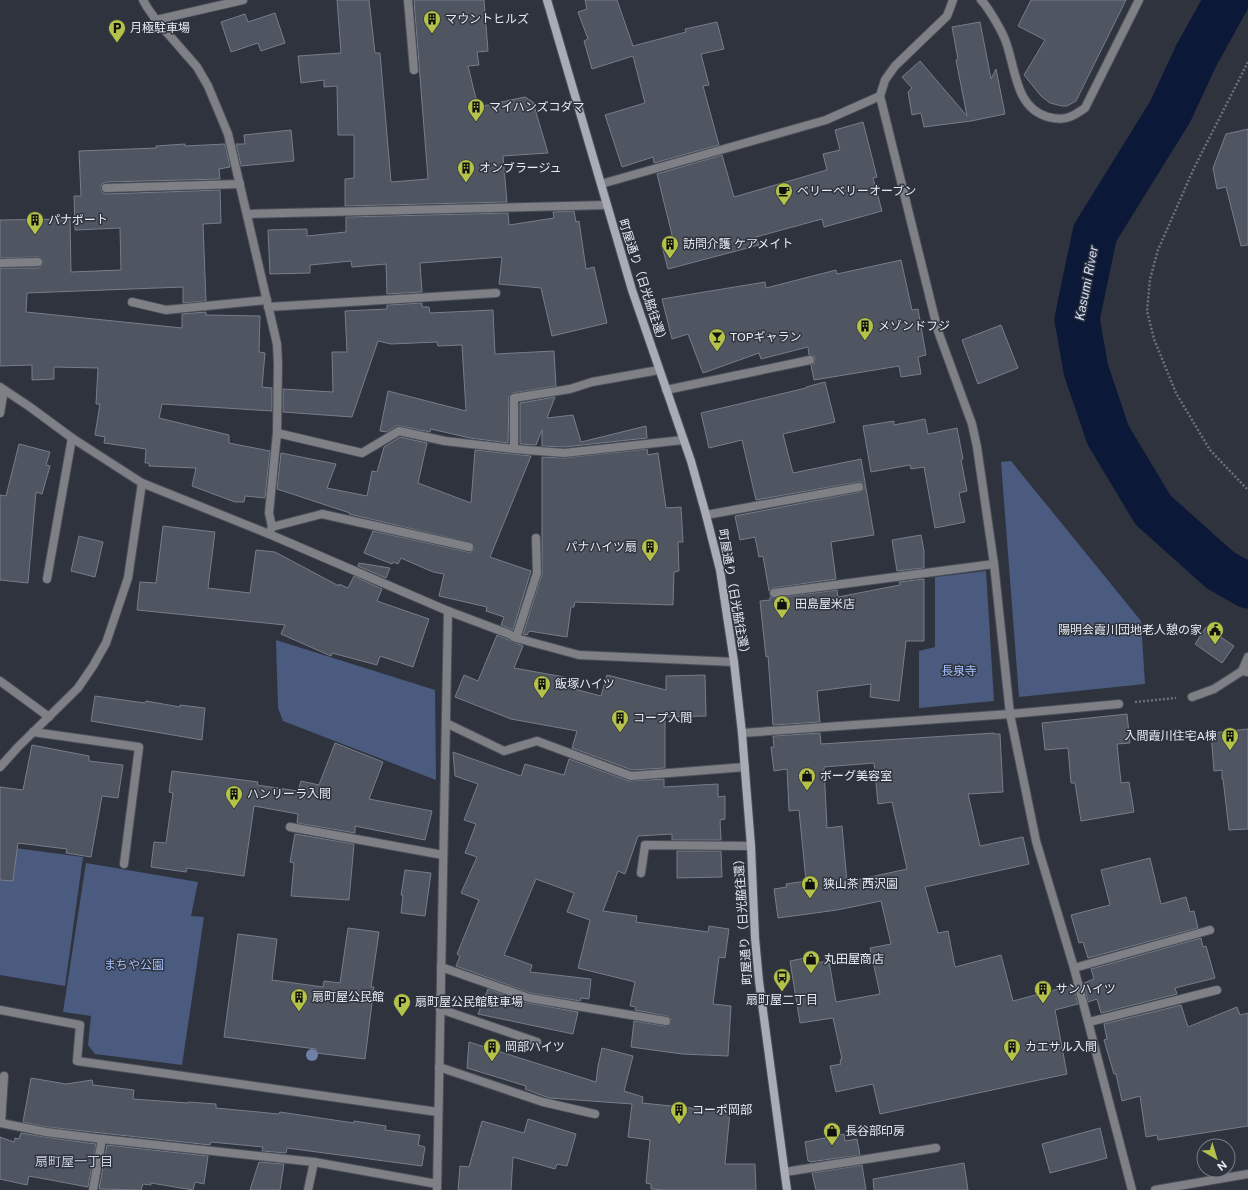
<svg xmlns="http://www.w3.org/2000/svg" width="1248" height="1190" viewBox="0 0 1248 1190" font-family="'Public Sans','Noto Sans JP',sans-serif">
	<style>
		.green { fill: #4a5b7f }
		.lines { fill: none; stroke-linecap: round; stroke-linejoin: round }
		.river { stroke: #0c1837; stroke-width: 45 }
		.building { fill: #4f5561; stroke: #777d89; fill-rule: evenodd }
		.lane-casing { stroke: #4b505b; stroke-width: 10 }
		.street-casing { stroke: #4b505b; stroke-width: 10 }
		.secondary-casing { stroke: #4b505b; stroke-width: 10 }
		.path { stroke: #6c717a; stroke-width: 2.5; stroke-dasharray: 2 2; stroke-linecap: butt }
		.lane { stroke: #7e8086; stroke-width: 8 }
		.street { stroke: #7e8086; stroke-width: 8 }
		.secondary { stroke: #a8acb5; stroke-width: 8 }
		.tree { fill: #6f81a8 }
		.labels { text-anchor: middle; stroke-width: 3; stroke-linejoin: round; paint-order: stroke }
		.poi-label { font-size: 12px; fill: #e6eaf1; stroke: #2e333e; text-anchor: start }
		.street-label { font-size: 12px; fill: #e6eaf1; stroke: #2e333e }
		.park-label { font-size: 12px; fill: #a4c0fe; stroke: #2e333e }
		.water-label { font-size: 13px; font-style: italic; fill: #d2def8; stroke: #2e333e }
		.neighbourhood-label { font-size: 13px; fill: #c8cfdd; stroke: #2e333e }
	</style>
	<rect width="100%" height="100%" fill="#2e333e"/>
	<g class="green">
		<path d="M 1011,461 L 1141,621 L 1145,684 L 1019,697 L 1001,462 Z"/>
		<path d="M 986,571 L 994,701 L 919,708 L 919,651 L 935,647 L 935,577 Z"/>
		<path d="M 276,640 L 435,690 L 436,780 L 283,721 L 278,708 Z"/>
		<path d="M 0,846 L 83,857 L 65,986 L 0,975 Z"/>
		<path d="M 86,863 L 198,882 L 191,916 L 204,917 L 182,1065 L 95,1054 L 88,1045 L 91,1016 L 63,1012 Z"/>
	</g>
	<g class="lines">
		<path class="river" d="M 1227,0 L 1196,56 L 1170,112 L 1095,233 L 1077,319 L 1086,370 L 1108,435 L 1153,510 L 1220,570 L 1248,586"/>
	</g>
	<g class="building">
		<path d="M 337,0 L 369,0 L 375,53 L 380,53 L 391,182 L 428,179 L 414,0 L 484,0 L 488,51 L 477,52 L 479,65 L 468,66 L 478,107 L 525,97 L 533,102 L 548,153 L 503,156 L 507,202 L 345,206 L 345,179 L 354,178 L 354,135 L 338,135 L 337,86 L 324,87 L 324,80 L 301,83 L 298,56 L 341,53 Z"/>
		<path d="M 585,0 L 617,0 L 633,46 L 686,32 L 685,29 L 717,22 L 724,49 L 701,54 L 709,85 L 703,86 L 719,145 L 654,163 L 653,157 L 622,167 L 605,115 L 645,103 L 633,56 L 592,69 L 584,41 L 588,39 L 578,12 L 587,9 Z"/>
		<path d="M 1031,0 L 1126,0 L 1076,101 L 1067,106 L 1062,106 L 1050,103 L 1041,96 L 1024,75 L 1045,40 L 1018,26 Z"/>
		<path d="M 275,13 L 285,43 L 261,51 L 258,43 L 231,52 L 221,22 L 245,14 L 248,22 Z"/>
		<path d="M 980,22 L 991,79 L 996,69 L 1005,114 L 971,121 L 924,127 L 921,113 L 912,115 L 908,92 L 912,88 L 902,77 L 920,61 L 967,116 L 956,60 L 958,59 L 952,27 Z"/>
		<path d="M 863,122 L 877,177 L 873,178 L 882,211 L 824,227 L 822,219 L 756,237 L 759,245 L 668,269 L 662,246 L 674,243 L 657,174 L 722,155 L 734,197 L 827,170 L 823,154 L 840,150 L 835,130 Z"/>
		<path d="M 1248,129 L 1248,245 L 1241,246 L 1226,187 L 1217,189 L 1213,168 L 1226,134 Z"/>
		<path d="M 291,130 L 294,161 L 241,166 L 236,144 L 245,144 L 244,135 Z"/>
		<path d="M 185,144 L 185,146 L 225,144 L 230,167 L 219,169 L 220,179 L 106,182 L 101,185 L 101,189 L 103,193 L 106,194 L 220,190 L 221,223 L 203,224 L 206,301 L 183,303 L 183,287 L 27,293 L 26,312 L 182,328 L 182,314 L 206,312 L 206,315 L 260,316 L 259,352 L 265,353 L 262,387 L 272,388 L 272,411 L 162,404 L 159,418 L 229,435 L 229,443 L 270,451 L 265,498 L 245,496 L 244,502 L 235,502 L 192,486 L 196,468 L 149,466 L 149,463 L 145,463 L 146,449 L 104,443 L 105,437 L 95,435 L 100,404 L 96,404 L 98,368 L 54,367 L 54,379 L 32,380 L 32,365 L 0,366 L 0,268 L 38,268 L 41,266 L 43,262 L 42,259 L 38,257 L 0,258 L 0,220 L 70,219 L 71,272 L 121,270 L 120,228 L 75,230 L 74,196 L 81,196 L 79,151 L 156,148 L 156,146 Z"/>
		<path d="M 574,211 L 576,222 L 579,221 L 586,269 L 594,267 L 607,323 L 552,336 L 541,288 L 499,284 L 502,257 L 420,263 L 422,292 L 387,294 L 386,264 L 352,267 L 351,261 L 310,265 L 310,273 L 270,274 L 268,230 L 307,229 L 307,236 L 346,232 L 346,217 L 508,213 L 509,225 L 554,218 L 553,212 Z"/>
		<path d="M 901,260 L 912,310 L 918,309 L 926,355 L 918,357 L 921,374 L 901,377 L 899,366 L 814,380 L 811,365 L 814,364 L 815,359 L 814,356 L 809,355 L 808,347 L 761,359 L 759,353 L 703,373 L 688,334 L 672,339 L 662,299 L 765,282 L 766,288 L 836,270 L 837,274 Z"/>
		<path d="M 422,303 L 422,307 L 429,307 L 430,313 L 493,310 L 495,354 L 554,351 L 556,386 L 513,393 L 509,396 L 508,443 L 470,438 L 431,429 L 430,432 L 400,426 L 396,426 L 387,432 L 380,431 L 388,391 L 466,411 L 462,345 L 438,346 L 437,342 L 391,344 L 378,341 L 352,417 L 283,412 L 283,389 L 333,392 L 332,352 L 347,352 L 345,311 L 387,309 L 387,305 Z"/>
		<path d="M 1001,325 L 1018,368 L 978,384 L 962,340 Z"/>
		<path d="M 825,382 L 835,422 L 783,434 L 793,473 L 861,459 L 874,535 L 831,542 L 836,579 L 773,588 L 769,591 L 763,556 L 759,557 L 755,537 L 740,540 L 735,516 L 860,492 L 864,489 L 864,486 L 861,482 L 858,482 L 756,500 L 742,440 L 709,448 L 701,413 L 806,388 L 806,387 Z"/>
		<path d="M 555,397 L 547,418 L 573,415 L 581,442 L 646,426 L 647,438 L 564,447 L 542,446 L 542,430 L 536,445 L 520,444 L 520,403 Z"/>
		<path d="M 925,419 L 928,434 L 957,428 L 963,459 L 961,460 L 967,491 L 959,493 L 965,522 L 935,528 L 924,467 L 911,469 L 910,465 L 871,472 L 863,426 L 894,421 L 894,425 Z"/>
		<path d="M 400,437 L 427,443 L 418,483 L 471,503 L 475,450 L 531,456 L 490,557 L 531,571 L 513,630 L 501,625 L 504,617 L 486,611 L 487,607 L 439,596 L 444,574 L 433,572 L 401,558 L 398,564 L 393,562 L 392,564 L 364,553 L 373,531 L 468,552 L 471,552 L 474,549 L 472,543 L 349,514 L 350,513 L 277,489 L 281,453 L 336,464 L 327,488 L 367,496 L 372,471 L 377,472 L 384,447 Z"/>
		<path d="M 19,444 L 50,452 L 46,465 L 50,466 L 42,494 L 36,492 L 28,583 L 0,580 L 0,495 L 6,496 Z"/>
		<path d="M 647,449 L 648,455 L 658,453 L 666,508 L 681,507 L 683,542 L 678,542 L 679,571 L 674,572 L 673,605 L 575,602 L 574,607 L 571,607 L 567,637 L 529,631 L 527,635 L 523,634 L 542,574 L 542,457 L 564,458 Z"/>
		<path d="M 163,526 L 215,532 L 208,588 L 250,593 L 256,550 L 275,552 L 339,586 L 339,584 L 348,588 L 354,576 L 382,589 L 377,601 L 429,619 L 413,667 L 380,656 L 377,665 L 332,653 L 331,656 L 281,634 L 285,625 L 137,610 L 140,582 L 156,583 Z"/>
		<path d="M 921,535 L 924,551 L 924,568 L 897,571 L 892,540 Z"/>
		<path d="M 79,536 L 103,542 L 95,577 L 71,571 Z"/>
		<path d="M 359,563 L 390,568 L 386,578 L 358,566 Z"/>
		<path d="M 924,579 L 924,641 L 906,641 L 899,701 L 870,697 L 871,684 L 817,691 L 820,722 L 773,725 L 768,656 L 766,657 L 760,601 L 770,600 L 770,597 L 775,598 L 837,590 L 838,597 L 900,585 L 899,582 Z"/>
		<path d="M 1206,627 L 1234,646 L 1222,663 L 1195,644 Z"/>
		<path d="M 497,635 L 523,646 L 514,668 L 564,677 L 563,686 L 601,696 L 607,675 L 666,690 L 666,676 L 705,675 L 706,716 L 665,717 L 665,768 L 632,770 L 572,748 L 577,731 L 511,719 L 455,697 L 464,675 L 478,681 Z"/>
		<path d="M 95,696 L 145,703 L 146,701 L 180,707 L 180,705 L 205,708 L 202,740 L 91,721 Z"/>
		<path d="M 1127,714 L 1130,743 L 1117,744 L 1121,783 L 1129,782 L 1134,812 L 1081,821 L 1075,783 L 1071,783 L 1068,748 L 1045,750 L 1042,723 Z"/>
		<path d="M 1248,729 L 1248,829 L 1229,830 L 1223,779 L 1222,779 L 1222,770 L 1214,771 L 1211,733 Z"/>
		<path d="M 820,733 L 821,744 L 994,733 L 994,734 L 1000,734 L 1003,792 L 968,794 L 980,846 L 1023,837 L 1029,864 L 925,887 L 938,933 L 948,931 L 955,967 L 1001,955 L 1013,1001 L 1073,985 L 1078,1004 L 1055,1010 L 1067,1074 L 880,1114 L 873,1084 L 836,1092 L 830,1066 L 841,1064 L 840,1060 L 842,1059 L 833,1018 L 800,1023 L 790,961 L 815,956 L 816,963 L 829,961 L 836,1002 L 880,994 L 870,948 L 891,944 L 881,901 L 837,910 L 778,918 L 774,889 L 787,887 L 786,884 L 806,881 L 799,810 L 789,811 L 787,769 L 774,771 L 771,747 L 774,747 L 773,736 ZM 874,763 L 878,804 L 892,802 L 907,869 L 847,882 L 842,826 L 827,828 L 824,767 Z"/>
		<path d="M 335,743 L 383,762 L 369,799 L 432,811 L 425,840 L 355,826 L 355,833 L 297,823 L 298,814 L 254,806 L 244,876 L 187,868 L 186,872 L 151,867 L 154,842 L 166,843 L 173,793 L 169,792 L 172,771 L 258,782 L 257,785 L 298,791 L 301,781 L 319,785 Z"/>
		<path d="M 32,745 L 89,756 L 89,761 L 123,765 L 118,798 L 102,796 L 91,857 L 66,853 L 67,849 L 18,843 L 13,881 L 0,880 L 0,787 L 23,790 Z"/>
		<path d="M 453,752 L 521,776 L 525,764 L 564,775 L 569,759 L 629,781 L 664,779 L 664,787 L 718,784 L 718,797 L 725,796 L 725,819 L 720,820 L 721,840 L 672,840 L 672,834 L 638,836 L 625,874 L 618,871 L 603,911 L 637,916 L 636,922 L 708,932 L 709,926 L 729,929 L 725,958 L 719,957 L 713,1004 L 731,1006 L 728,1056 L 682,1054 L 631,1047 L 634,1021 L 665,1026 L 670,1024 L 671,1019 L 667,1016 L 635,1010 L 636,1007 L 630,1006 L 635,982 L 578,968 L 590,920 L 567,912 L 574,893 L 536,879 L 504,955 L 532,965 L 530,972 L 591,979 L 589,999 L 581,998 L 580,1001 L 530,993 L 456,966 L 460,956 L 457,954 L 479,900 L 461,893 L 477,857 L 465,853 L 476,824 L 464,820 L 478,784 L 455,776 Z"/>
		<path d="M 295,834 L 354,844 L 349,900 L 291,896 L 294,863 L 290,862 Z"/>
		<path d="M 677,851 L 721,851 L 722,877 L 677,878 Z"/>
		<path d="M 1150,858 L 1161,904 L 1186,897 L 1190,912 L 1194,911 L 1198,928 L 1088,958 L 1083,942 L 1079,943 L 1071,915 L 1110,905 L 1101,870 Z"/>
		<path d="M 405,870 L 431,873 L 425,916 L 401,913 L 403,895 L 401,895 Z"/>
		<path d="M 348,928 L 379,932 L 371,987 L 374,987 L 365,1059 L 316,1053 L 316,1049 L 224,1037 L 238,934 L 277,939 L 272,980 L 323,987 L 324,981 L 340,983 Z"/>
		<path d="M 1201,938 L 1203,947 L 1206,946 L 1215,978 L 1175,988 L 1177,994 L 1101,1013 L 1097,999 L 1088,1002 L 1084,983 L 1094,979 L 1091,969 Z"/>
		<path d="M 488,989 L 528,1003 L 578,1012 L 573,1034 L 478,1014 Z"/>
		<path d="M 1181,1005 L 1188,1027 L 1237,1007 L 1240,1015 L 1248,1013 L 1248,1126 L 1158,1140 L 1157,1135 L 1146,1137 L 1140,1096 L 1122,1101 L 1116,1074 L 1114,1074 L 1104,1040 L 1107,1039 L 1104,1024 Z"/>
		<path d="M 469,1042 L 596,1082 L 598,1066 L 602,1048 L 633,1056 L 624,1091 L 643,1097 L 642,1103 L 730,1112 L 725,1164 L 755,1164 L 756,1190 L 666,1190 L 651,1189 L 651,1184 L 646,1183 L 650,1140 L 628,1137 L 632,1104 L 549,1098 L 525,1089 L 526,1086 L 467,1068 Z"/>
		<path d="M 31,1078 L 66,1084 L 92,1080 L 93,1085 L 134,1090 L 133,1099 L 188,1103 L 188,1102 L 216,1104 L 216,1108 L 279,1114 L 280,1112 L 354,1123 L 354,1121 L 386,1126 L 385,1130 L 420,1135 L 418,1145 L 425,1147 L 422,1166 L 287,1148 L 286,1153 L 262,1151 L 263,1147 L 211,1142 L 210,1145 L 47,1127 L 23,1122 Z"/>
		<path d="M 528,1119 L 576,1134 L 567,1166 L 557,1164 L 555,1169 L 513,1157 L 511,1190 L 458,1190 L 460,1166 L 469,1167 L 482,1121 L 524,1133 Z"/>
		<path d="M 1100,1128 L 1107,1158 L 1050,1173 L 1042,1144 Z"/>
		<path d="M 21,1133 L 45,1137 L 96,1144 L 88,1187 L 29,1176 L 27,1185 L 0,1179 L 0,1137 L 14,1142 L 15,1138 L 19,1139 Z"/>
		<path d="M 844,1134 L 845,1141 L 857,1139 L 860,1155 L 810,1162 L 810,1161 L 808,1161 L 805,1142 Z"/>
		<path d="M 107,1145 L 208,1156 L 204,1184 L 195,1182 L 193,1190 L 151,1183 L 151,1185 L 143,1184 L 141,1190 L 99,1189 Z"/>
		<path d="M 259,1162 L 284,1164 L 280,1190 L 250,1190 Z"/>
		<path d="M 964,1163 L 968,1190 L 874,1190 L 873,1179 Z"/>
		<path d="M 862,1165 L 866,1190 L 816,1190 L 812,1173 Z"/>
	</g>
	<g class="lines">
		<g class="lane-casing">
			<g id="lane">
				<path d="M 408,0 L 414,70"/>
				<path d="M 981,0 C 988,7 1000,28 1004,37 C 1016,64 1013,107 1048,117 C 1064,121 1071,118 1085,108 L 1139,0"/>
				<path d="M 156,20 L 243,0"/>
				<path d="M 601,184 L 826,120 L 880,96"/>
				<path d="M 106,188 L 240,184"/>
				<path d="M 247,214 L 607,205"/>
				<path d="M 0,263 L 38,262"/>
				<path d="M 132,302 L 166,310 L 267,300"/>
				<path d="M 268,307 L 496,293"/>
				<path d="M 666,390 L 810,360"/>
				<path d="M 0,413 L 4,390"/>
				<path d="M 277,433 L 362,453 L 399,431 L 445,441 L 514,449 L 564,453 L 683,440"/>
				<path d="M 514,449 L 514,398 L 570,389 L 592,382 L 659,370"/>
				<path d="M 706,515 L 859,487"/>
				<path d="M 272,527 L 322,514 L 469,547"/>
				<path d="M 47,579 L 72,438"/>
				<path d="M 774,593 L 994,564"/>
				<path d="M 516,638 L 537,573 L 536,538"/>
				<path d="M 1242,671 L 1248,657"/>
				<path d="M 0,681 L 49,717"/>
				<path d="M 446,723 L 504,751 L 537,741 L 631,776 L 745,767"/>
				<path d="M 641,873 L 645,845 L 751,846"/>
				<path d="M 1074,968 L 1210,930"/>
				<path d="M 440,1009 L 537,1042"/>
				<path d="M 1089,1022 L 1217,990"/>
				<path d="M 439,1067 L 543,1102 L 595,1114"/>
				<path d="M 785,1172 L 936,1148"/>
			</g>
		</g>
		<g class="street-casing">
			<g id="street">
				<path d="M 143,0 L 147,7 L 156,20 L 197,67 L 208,86 L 228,134 L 277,344 L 278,364 L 277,433 L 269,513 L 272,527 L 269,534"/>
				<path d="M 953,0 L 947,16 L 895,66 L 885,80 L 880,96 L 938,331 L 972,424 L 977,447 L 994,564 L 1010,714 L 1036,841 L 1074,968 L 1132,1190"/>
				<path d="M 0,387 L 30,407 L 72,438 L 142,483 L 269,534 L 448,611 L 509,634 L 516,638 L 579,655 L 734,662"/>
				<path d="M 1192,697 L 1214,689 L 1242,671 L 1248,672"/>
				<path d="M 33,732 L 139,747 L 124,864"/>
				<path d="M 742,733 L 1010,714 L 1119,704"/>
				<path d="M 0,767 L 18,747 L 78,688 L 93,666 L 106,643 L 128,578 L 142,483"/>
				<path d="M 290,827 L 443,855"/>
				<path d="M 441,967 L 529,998 L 666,1021"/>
				<path d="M 0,1010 L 80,1025 L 77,1061 L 438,1112"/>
				<path d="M 4,1076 L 1,1123 L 46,1132 L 102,1139 L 314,1162 L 437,1184"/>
				<path d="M 93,1190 L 102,1139"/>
				<path d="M 308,1190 L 314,1162"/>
				<path d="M 437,1190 L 448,611"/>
				<path d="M 1155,1190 L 1248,1174"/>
			</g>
		</g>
		<g class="secondary-casing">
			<path id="secondary" d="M 547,0 L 632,290 L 691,461 L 706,515 L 720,570 L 734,662 L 742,733 L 751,846 L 755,938 L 759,981 L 787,1190"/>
		</g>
		<g class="path">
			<path d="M 1248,62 L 1194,168 L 1158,250 L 1150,279 L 1147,311 L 1154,339 L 1176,393 L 1210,450 L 1248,490"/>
			<path d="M 1135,702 L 1176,698"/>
		</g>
		<use href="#lane" class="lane"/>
		<use href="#street" class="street"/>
		<use href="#secondary" class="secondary"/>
	</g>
	<circle class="tree" cx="312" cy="1055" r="6"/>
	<defs>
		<g id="building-pin" transform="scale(0.9)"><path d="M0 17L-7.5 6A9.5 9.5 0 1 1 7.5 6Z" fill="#b5c24a" stroke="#2e333e"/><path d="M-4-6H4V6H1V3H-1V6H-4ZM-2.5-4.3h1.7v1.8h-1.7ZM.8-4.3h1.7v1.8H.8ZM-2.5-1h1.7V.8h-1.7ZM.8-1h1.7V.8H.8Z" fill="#111"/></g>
		<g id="parking-pin" transform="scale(0.9)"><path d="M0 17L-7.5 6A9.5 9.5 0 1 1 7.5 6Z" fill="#b5c24a" stroke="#2e333e"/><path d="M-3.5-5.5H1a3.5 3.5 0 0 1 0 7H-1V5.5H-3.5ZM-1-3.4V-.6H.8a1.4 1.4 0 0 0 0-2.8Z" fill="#111"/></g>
		<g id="cafe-pin" transform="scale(0.9)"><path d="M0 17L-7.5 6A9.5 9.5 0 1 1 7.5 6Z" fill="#b5c24a" stroke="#2e333e"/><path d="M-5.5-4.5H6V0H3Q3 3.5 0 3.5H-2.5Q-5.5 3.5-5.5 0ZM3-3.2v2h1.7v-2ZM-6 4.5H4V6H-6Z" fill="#111"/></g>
		<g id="bar-pin" transform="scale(0.9)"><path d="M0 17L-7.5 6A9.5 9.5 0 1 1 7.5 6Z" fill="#b5c24a" stroke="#2e333e"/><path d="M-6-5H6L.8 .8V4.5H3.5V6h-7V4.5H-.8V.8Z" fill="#111"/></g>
		<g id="shop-pin" transform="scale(0.9)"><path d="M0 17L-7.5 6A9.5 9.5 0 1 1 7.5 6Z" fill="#b5c24a" stroke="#2e333e"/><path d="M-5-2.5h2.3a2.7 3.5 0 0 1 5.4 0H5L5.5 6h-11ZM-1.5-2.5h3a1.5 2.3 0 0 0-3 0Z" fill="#111"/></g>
		<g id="civic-pin" transform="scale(0.9)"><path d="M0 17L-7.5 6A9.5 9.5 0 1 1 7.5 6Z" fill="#b5c24a" stroke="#2e333e"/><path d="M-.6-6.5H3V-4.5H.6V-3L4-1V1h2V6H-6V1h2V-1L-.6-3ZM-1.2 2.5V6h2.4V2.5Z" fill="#111"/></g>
		<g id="bus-pin" transform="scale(0.9)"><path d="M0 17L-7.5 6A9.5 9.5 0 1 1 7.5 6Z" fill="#b5c24a" stroke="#2e333e"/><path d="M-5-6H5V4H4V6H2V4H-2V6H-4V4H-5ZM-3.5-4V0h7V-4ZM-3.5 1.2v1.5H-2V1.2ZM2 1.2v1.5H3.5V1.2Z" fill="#111"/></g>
	</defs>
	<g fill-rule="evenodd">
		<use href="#building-pin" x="432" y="19"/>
		<use href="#parking-pin" x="117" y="28"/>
		<use href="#building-pin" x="476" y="107"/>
		<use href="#building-pin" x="466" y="168"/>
		<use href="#cafe-pin" x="784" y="191"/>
		<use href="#building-pin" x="35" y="220"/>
		<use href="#building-pin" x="670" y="244"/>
		<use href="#building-pin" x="865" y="326"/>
		<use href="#bar-pin" x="717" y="337"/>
		<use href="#building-pin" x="650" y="547"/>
		<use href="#shop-pin" x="782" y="604"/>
		<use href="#civic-pin" x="1215" y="630"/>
		<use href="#building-pin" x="542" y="684"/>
		<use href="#building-pin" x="620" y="718"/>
		<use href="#building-pin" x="1230" y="736"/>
		<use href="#shop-pin" x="807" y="776"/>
		<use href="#building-pin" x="234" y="794"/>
		<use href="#shop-pin" x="810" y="884"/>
		<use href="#shop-pin" x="811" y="959"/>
		<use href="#bus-pin" x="782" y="977"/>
		<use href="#building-pin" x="1043" y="989"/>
		<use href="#building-pin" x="299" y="997"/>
		<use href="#parking-pin" x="402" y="1002"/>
		<use href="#building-pin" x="492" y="1047"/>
		<use href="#building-pin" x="1012" y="1047"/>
		<use href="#building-pin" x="679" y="1110"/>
		<use href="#shop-pin" x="832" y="1131"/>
	</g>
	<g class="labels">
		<g class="poi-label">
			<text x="445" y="23">マウントヒルズ</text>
			<text x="130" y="32">月極駐車場</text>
			<text x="489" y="111">マイハンズコダマ</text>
			<text x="479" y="172">オンブラージュ</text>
			<text x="797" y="195">ベリーベリーオーブン</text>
			<text x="48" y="224">パナポート</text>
			<text x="683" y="248">訪問介護 ケアメイト</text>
			<text x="878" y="330">メゾンドフジ</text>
			<text x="730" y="341">TOPギャラン</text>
			<text x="637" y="551" text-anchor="end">パナハイツ扇</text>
			<text x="795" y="608">田島屋米店</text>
			<text x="1202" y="634" text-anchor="end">陽明会霞川団地老人憩の家</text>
			<text x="555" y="688">飯塚ハイツ</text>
			<text x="633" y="722">コープ入間</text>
			<text x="1217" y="740" text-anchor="end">入間霞川住宅A棟</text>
			<text x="820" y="780">ボーグ美容室</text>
			<text x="247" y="798">ハンリーラ入間</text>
			<text x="823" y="888">狭山茶 西沢園</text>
			<text x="824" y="963">丸田屋商店</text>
			<text x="1056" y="993">サンハイツ</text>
			<text x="312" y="1001">扇町屋公民館</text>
			<text x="782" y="1004" text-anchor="middle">扇町屋二丁目</text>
			<text x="415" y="1006">扇町屋公民館駐車場</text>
			<text x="505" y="1051">岡部ハイツ</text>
			<text x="1025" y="1051">カエサル入間</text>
			<text x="692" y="1114">コーポ岡部</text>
			<text x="845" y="1135">長谷部印房</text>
		</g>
		<g class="street-label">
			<text transform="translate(643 282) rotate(72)" y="4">町屋通り（日光脇往還）</text>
			<text transform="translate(734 594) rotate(80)" y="4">町屋通り（日光脇往還）</text>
			<text transform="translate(743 919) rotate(-94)" y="4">町屋通り（日光脇往還）</text>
		</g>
		<g class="park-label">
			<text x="959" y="675">長泉寺</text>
			<text x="134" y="969">まちや公園</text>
		</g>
		<g class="water-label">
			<text transform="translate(1086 283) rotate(-79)" y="5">Kasumi River</text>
		</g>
		<g class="neighbourhood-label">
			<text x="74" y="1166">扇町屋一丁目</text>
		</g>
	</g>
	<g transform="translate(1216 1158) rotate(142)"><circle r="19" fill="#2e333e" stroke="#787c86"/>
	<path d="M0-3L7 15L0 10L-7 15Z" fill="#b5c24a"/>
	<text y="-6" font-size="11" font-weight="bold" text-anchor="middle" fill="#e6eaf1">N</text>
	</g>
</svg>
